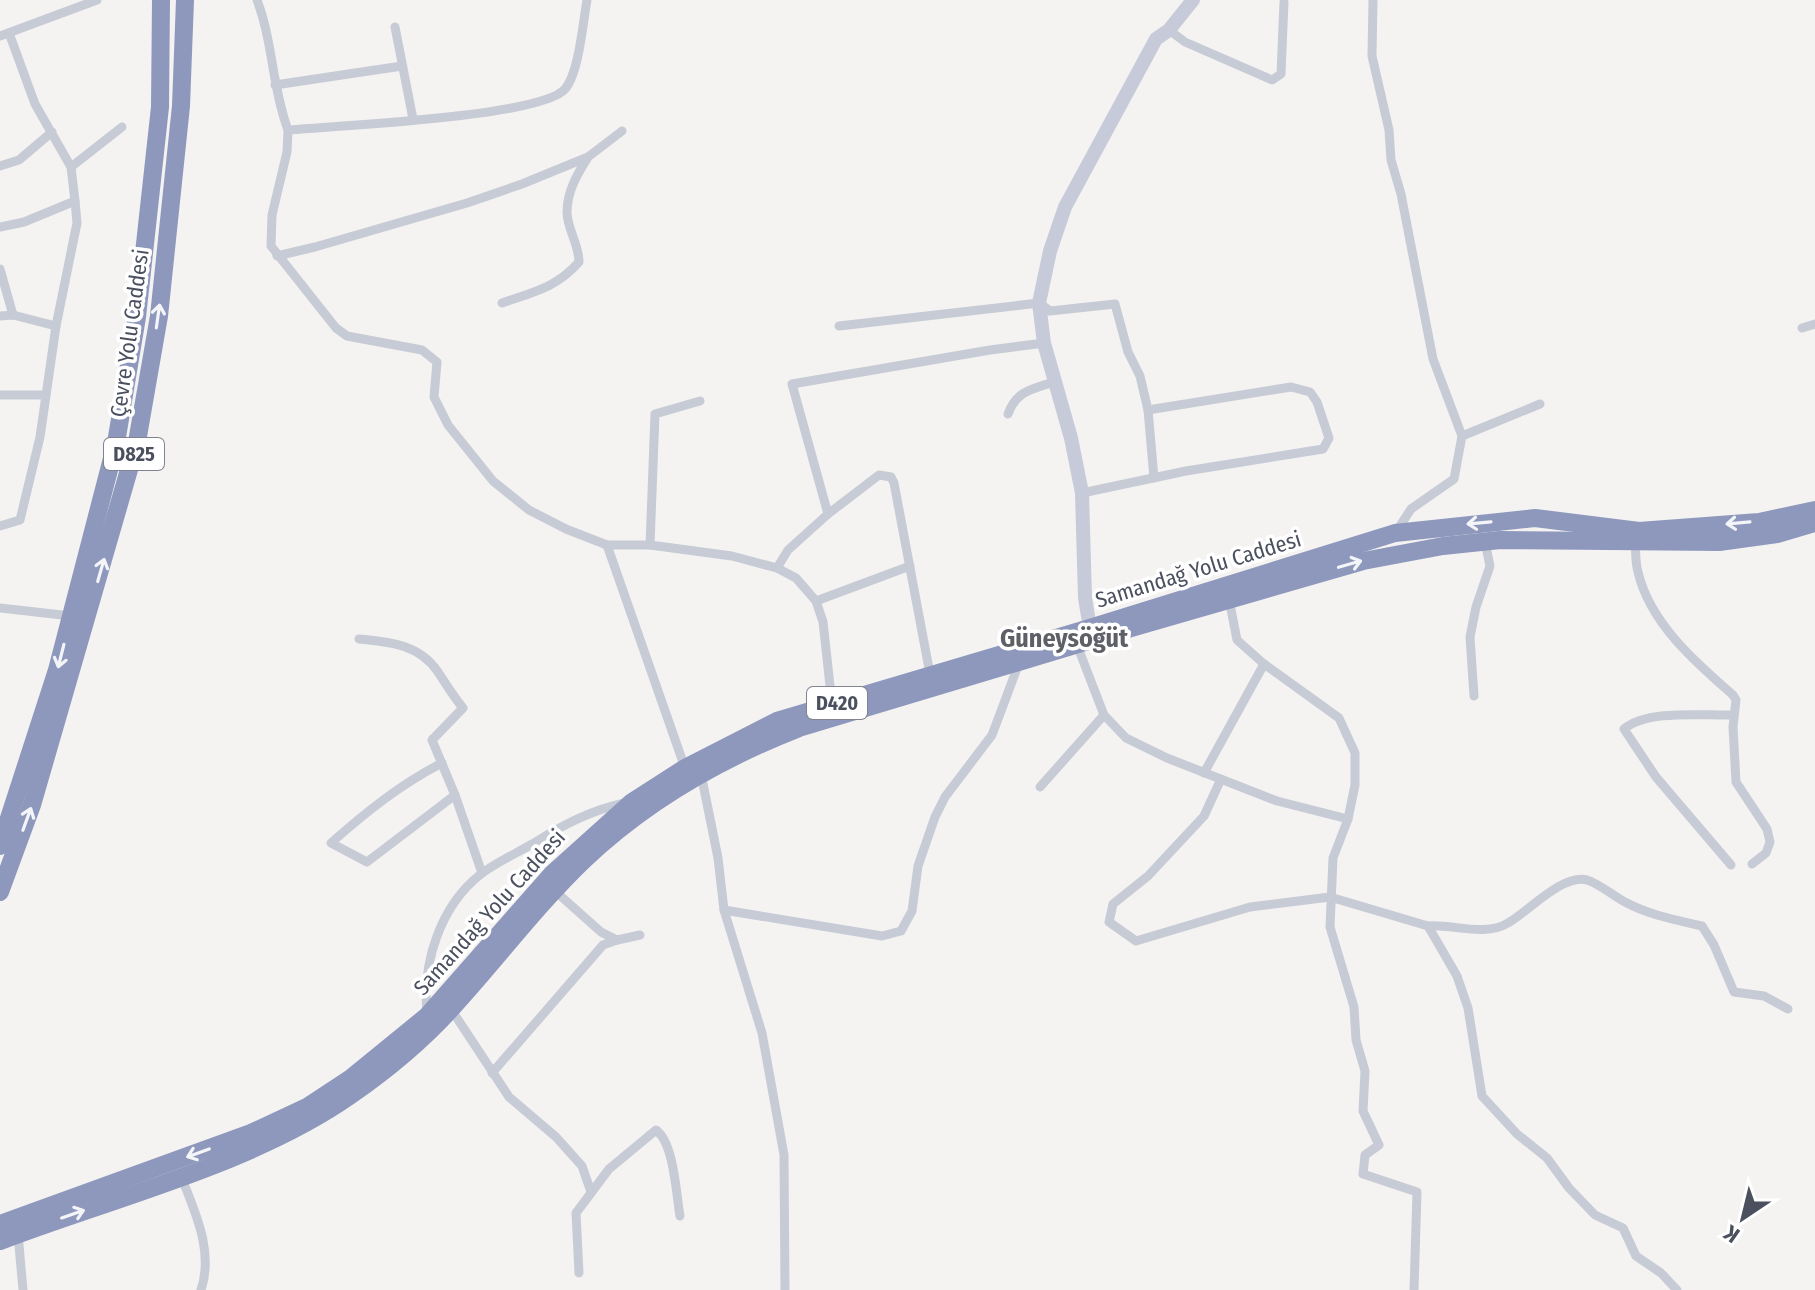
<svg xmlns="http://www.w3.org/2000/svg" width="1815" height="1290" viewBox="0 0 1815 1290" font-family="'Fira Sans Condensed',sans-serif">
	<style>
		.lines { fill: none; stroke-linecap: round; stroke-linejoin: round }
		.street { stroke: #c7cbd5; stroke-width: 9 }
		.secondary { stroke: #c7cad9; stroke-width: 14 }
		.highway { stroke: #8e98bd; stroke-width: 18 }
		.oneway { stroke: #f4f5f8 }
		.labels { text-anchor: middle; stroke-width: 7; stroke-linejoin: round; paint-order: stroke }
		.shield { fill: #fff; stroke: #81848f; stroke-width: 2 }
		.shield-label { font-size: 20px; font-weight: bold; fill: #4b505f }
		.street-label { font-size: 22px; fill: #4b505f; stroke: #fff }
		.quarter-label { font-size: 26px; font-weight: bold; fill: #5f6067; stroke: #fff }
	</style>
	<rect width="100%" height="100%" fill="#f4f3f2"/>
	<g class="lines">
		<g class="street">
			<path d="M 257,0 C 273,42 272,87 288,130 C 334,126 541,117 565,89 C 579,73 583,22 587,0"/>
			<path d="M 1373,0 L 1372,56 L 1389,130 L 1391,160 L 1401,194 L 1433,359 L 1462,436 L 1454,479 L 1411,509 L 1396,532"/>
			<path d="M 395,27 L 413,119"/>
			<path d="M 1169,30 L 1185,42 L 1272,80 L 1281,74 L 1284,2"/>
			<path d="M 0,36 L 97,0"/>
			<path d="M 275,85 L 402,66"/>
			<path d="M 288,130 L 287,152 L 272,215 L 271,246 L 336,328 L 347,336 L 422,350 L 437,362 L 434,397 L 448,425 L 493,481 L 529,510 L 566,529 L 607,545 L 650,545 L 732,556 L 777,568 L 796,578 L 816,601 L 823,622 L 832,704"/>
			<path d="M 0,166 L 19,160 L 52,132"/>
			<path d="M 71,167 L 122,127"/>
			<path d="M 0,227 L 24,222 L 75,201 L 71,167 L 35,104 L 9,33"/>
			<path d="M 277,256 L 315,247 L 467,203 L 522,184 L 588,157 L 622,131"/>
			<path d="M 0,269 L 13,315"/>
			<path d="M 502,303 C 533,292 556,288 579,262 C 579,244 567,229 567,212 C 567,191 578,173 588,157"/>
			<path d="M 0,316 L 13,315 L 56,326"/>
			<path d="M 839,326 L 1039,303 L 1050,311 L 1115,304 L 1128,352 L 1140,376 L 1148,410 L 1154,478"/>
			<path d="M 1802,328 L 1815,324"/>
			<path d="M 0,395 L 46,395"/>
			<path d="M 1008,414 C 1016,391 1032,389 1054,382"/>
			<path d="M 1462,436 L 1540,404"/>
			<path d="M 1082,493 L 1186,471 L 1323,449 L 1329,438 L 1317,402 L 1310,392 L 1291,387 L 1148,410"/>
			<path d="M 828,514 L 879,475 L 891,477 L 894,483 L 930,674"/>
			<path d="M 0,526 L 20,520 L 40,437 L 56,326 L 77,223 L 75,201"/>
			<path d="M 1635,540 C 1636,550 1635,562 1638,572 C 1650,623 1695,662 1733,695 L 1736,700 L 1733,727 L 1736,782 L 1767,829 L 1770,842 L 1766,853 L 1752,864"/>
			<path d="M 607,545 L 685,768"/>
			<path d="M 650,545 L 655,414 L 700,401"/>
			<path d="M 777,568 L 788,550 L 828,514 L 792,384 L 990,350 L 1044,343"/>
			<path d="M 1229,599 L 1237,640 L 1264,664 L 1339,718 L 1355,753 L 1355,785 L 1348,819 L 1333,858 L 1330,927 L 1354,1007 L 1356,1040 L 1365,1071 L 1363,1111 L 1379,1145 L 1365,1155 L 1363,1174 L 1417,1192 L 1414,1290"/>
			<path d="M 816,601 L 910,566"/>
			<path d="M 0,608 L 71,616"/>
			<path d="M 359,639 C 389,642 419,644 438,672 C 446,684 453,696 463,708 L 432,740 L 455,795 L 482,873"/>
			<path d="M 1077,645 L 1104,715 L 1126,738 L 1167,758 L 1277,801 L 1348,819"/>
			<path d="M 1474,696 L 1470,637 L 1476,607 L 1490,566 L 1485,542"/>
			<path d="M 442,763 C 401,784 366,812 331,843 L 367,862 L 455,795"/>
			<path d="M 1204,773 L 1264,664"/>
			<path d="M 701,774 L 718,858 L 724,910 L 762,1033 L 784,1155 L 785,1290"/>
			<path d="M 1221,779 L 1204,816 L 1148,876 L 1113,904 L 1109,922 L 1136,941 L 1250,907 L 1330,897 L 1428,926 C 1453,924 1485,937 1508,923 C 1529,911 1562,874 1587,880 C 1600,884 1613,896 1625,902 C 1649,915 1676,920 1702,926 L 1714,945 L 1734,992 L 1764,996 L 1788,1009"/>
			<path d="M 1040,787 L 1104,715"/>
			<path d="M 1731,865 L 1656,777 L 1624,729 C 1648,709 1703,716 1733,715"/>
			<path d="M 555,891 L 601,932 L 617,940 L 640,935"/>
			<path d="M 724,910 L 882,936 L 901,931 L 912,911 L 918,866 L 935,817 L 945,797 L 992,735 L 1019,663"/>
			<path d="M 1428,926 L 1457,976 L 1468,1008 L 1482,1096 L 1517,1134 L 1547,1158 L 1569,1188 L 1595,1215 L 1623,1228 L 1636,1256 L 1661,1273 L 1677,1290"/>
			<path d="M 451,1009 L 509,1097 L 556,1137 L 582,1166 L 591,1192"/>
			<path d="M 427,1013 C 422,963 440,906 481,874 C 497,862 517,853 534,843 C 563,825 591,810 625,803"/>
			<path d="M 492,1073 L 603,945 L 617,940"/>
			<path d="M 181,1176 C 195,1212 214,1251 201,1290"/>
			<path d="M 18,1234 L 23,1290"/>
			<path d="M 579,1273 L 576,1213 L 609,1169 L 656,1130 C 674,1143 676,1193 680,1216"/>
		</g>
		<path class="secondary" d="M 1090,628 L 1085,598 L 1082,493 L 1071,438 L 1044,343 L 1039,303 L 1050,251 L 1065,207 L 1156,39 L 1169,30 L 1193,0"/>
		<g class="highway">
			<path d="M 1124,630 L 1363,561 L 1443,546 L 1500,540 L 1719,542 L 1777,534 L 1815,523"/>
			<path d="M 0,846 L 57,670 L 116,443 L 137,317 L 160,107 L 161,0"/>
			<path d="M 0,892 L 32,805 L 137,442 L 159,316 L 181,106 L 185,0"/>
			<path d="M 0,1224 L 251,1133 L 307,1107 L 351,1078 L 427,1016 L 552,874 L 632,802 L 685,768 L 777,721 L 1090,628 L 1395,533 L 1535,518 L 1639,531 L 1759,522 L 1815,510"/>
			<path d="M 0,1241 C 112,1198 253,1164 351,1095 C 387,1070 422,1041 451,1009 C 496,960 536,906 584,860 C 646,801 720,759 799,728 L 1092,640"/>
		</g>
	</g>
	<defs><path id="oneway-shaft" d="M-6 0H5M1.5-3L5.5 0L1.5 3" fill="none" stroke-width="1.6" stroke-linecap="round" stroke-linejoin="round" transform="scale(2)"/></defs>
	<g class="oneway">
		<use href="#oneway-shaft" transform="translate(158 316) rotate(-82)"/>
		<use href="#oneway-shaft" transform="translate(1479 523) rotate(175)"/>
		<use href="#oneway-shaft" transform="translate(1738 523) rotate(175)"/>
		<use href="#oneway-shaft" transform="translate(1350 564) rotate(-16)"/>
		<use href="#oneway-shaft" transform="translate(101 570) rotate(-74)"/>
		<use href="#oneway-shaft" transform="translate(61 656) rotate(104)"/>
		<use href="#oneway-shaft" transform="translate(27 819) rotate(-70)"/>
		<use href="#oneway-shaft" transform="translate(198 1153) rotate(160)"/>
		<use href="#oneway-shaft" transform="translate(73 1214) rotate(-19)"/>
	</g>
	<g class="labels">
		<g class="shield">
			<rect x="104" y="438" width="60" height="32" rx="6"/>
			<rect x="807" y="687" width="60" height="32" rx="6"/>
		</g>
		<g class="shield-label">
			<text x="134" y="461">D825</text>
			<text x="837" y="710">D420</text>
		</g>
		<g class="street-label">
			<text transform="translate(129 333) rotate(-82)" y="8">Çevre Yolu Caddesi</text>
			<text transform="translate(1198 569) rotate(-17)" y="8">Samandağ Yolu Caddesi</text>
			<text transform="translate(489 912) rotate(-48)" y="8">Samandağ Yolu Caddesi</text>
		</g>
		<g class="quarter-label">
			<text x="1064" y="647">Güneysöğüt</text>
		</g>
	</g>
	<g transform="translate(1743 1218) rotate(215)" stroke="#ffffff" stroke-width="6" paint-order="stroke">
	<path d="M0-6L14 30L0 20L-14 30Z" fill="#4b505f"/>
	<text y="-12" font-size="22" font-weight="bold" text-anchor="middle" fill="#4b505f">K</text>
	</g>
</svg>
